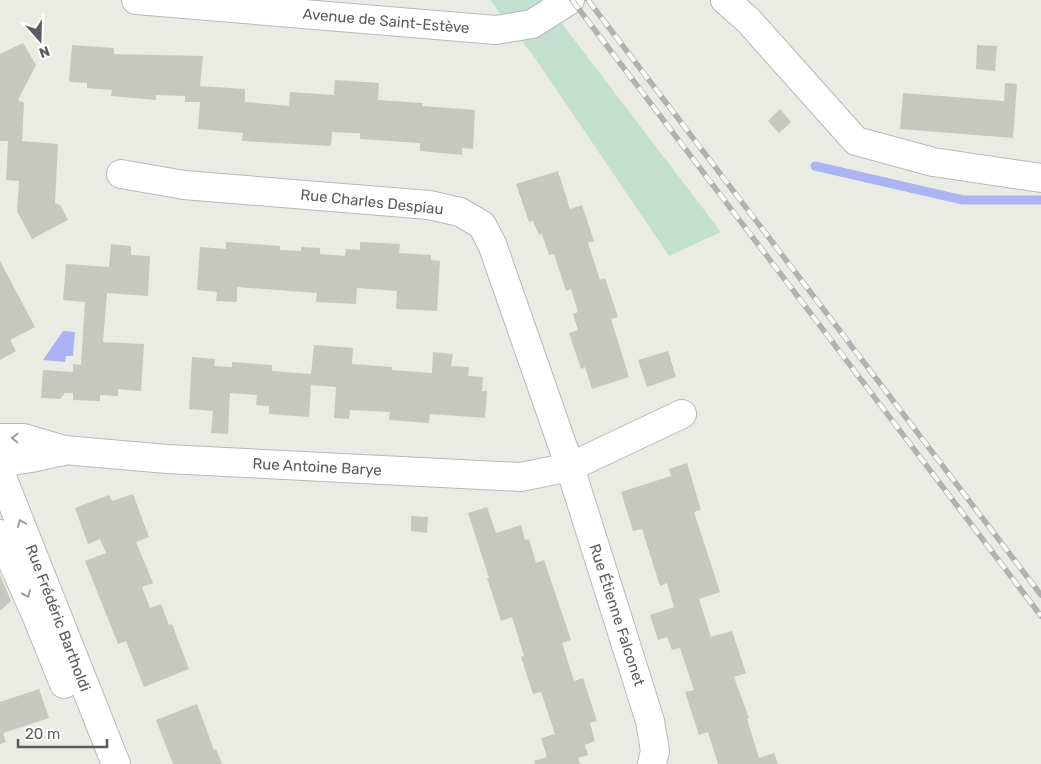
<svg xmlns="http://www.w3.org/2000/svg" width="1041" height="764" viewBox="0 0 1041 764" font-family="Rubik,sans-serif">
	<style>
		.green { fill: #c2e0d0 }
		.water { fill: #abb4f3 }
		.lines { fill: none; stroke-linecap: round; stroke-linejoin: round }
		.stream { stroke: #abb4f3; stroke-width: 9 }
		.building { fill: #c6c7c0 }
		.minor-casing { stroke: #b8b8bd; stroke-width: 30 }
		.minor { stroke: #fff; stroke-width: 28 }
		.rail-casing { stroke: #b1b1b2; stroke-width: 5.5 }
		.rail { stroke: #fff; stroke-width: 4; stroke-dasharray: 11; stroke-linecap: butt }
		.oneway { stroke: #9d9da1 }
		.labels { text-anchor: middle; stroke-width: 4.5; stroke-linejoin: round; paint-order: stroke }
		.street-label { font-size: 15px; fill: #5b5b62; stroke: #fff }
	</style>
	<rect width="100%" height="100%" fill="#eaece3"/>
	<path class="green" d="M 490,0 L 544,0 L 721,232 L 669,256 L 535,58 Z"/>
	<path class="water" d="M 63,331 L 75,332 L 73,356 L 66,356 L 65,362 L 43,360 Z"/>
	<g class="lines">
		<path class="stream" d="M 815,166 L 963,200 L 1041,200"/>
	</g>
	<g class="building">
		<path d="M 23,43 L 36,65 L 18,100 L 24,103 L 22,141 L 58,144 L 55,203 L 60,205 L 68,220 L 32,239 L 17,211 L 19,181 L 6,180 L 8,141 L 0,141 L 0,54 Z"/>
		<path d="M 72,45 L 114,48 L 114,54 L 203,56 L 200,86 L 245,89 L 245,102 L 289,106 L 290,92 L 334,95 L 335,80 L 379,83 L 378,100 L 423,103 L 422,106 L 475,110 L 473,149 L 462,148 L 462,155 L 420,151 L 420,143 L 360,139 L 360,133 L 352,133 L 332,132 L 331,146 L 260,142 L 242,141 L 243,133 L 198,129 L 200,102 L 185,102 L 185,96 L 156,95 L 156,100 L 111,96 L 112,90 L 87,88 L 87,83 L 69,82 Z"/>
		<path d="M 977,45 L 997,46 L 995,71 L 976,69 Z"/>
		<path d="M 1005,83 L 1017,84 L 1013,138 L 900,129 L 903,93 L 1004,101 Z"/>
		<path d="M 780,109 L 791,122 L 779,133 L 768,121 Z"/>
		<path d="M 558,171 L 570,209 L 582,205 L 594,241 L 588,243 L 600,280 L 605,278 L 618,317 L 611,319 L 629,377 L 592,389 L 585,367 L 581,369 L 569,333 L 578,330 L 573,314 L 578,312 L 571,289 L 566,291 L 554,254 L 549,255 L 542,234 L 539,235 L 533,221 L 529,222 L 516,184 Z"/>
		<path d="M 226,242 L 280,246 L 280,250 L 301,251 L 301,247 L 320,248 L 320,254 L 345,256 L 346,249 L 360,250 L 360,242 L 400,244 L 399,253 L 431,255 L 431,260 L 440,261 L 437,311 L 396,309 L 397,291 L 357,288 L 356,304 L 316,302 L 317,293 L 237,287 L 237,302 L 216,301 L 217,292 L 197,290 L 200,247 L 226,249 Z"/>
		<path d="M 111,244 L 131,246 L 131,255 L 150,256 L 148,296 L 107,293 L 103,342 L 144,344 L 141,391 L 118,389 L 118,396 L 100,395 L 100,401 L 73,400 L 73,393 L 65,393 L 60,399 L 41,398 L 43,370 L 73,372 L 73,364 L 81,365 L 85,302 L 63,300 L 66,264 L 109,267 Z"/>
		<path d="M 0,261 L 35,327 L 10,340 L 16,351 L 0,360 Z"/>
		<path d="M 314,345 L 353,348 L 352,364 L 392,367 L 392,370 L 432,373 L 433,352 L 453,354 L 451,366 L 469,367 L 468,376 L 483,377 L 482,391 L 487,391 L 485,418 L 430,414 L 429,423 L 389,420 L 390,412 L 350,410 L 349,419 L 334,418 L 336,387 L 311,385 L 309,417 L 269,414 L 269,406 L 256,405 L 257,395 L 230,393 L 228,434 L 211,433 L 213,411 L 189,409 L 192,357 L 215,359 L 214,366 L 232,367 L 232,362 L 272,365 L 272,371 L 311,374 Z"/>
		<path d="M 668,351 L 676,377 L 647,387 L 638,360 Z"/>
		<path d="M 687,463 L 701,510 L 694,512 L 720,592 L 699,599 L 711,637 L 732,631 L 746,673 L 734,677 L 749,718 L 747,719 L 759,758 L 774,753 L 778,764 L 718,764 L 708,732 L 699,735 L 685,692 L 694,690 L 680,648 L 672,650 L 667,637 L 658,640 L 650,615 L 674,607 L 667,583 L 660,586 L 642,529 L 633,531 L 621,492 L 671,476 L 669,469 Z"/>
		<path d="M 133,494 L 149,537 L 136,542 L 153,583 L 142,587 L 150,608 L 161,604 L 169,625 L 172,624 L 189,669 L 144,687 L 126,641 L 118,644 L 85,561 L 106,553 L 100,539 L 88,544 L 75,508 L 109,495 L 112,501 Z"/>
		<path d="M 487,507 L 496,533 L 521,525 L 525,540 L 529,539 L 536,563 L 544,560 L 571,640 L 562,643 L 574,681 L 583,678 L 597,721 L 590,723 L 595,741 L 585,745 L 588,755 L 578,758 L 580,764 L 535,764 L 534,761 L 547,757 L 541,738 L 555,734 L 541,692 L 533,694 L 521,657 L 524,656 L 512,617 L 501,621 L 487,578 L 489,578 L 468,513 Z"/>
		<path d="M 411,516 L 428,517 L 427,533 L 411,531 Z"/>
		<path d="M 0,575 L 11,601 L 0,611 Z"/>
		<path d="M 39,689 L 49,718 L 3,733 L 6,742 L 0,744 L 0,702 Z"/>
		<path d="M 197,704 L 214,750 L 216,749 L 222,764 L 173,764 L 156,720 Z"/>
	</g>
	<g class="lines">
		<g class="minor-casing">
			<g id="minor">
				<path d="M 136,0 L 496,30 L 532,24 L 570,0"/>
				<path d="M 725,0 L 748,20 L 856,141 L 933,162 L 1041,178"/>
				<path d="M 121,174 L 184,185 L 429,205 L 460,212 L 482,225 L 492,244 L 570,467 L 650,721 L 655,751 L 652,764"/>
				<path d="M 0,438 L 23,438 L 64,450 L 167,459 L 521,477 L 570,467 L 682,414"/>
				<path d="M 0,463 L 31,458 L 63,451"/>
				<path d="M 0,472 L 116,764"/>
				<path d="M 0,534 L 37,617 L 64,684"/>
			</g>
		</g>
		<use href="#minor" class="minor"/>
		<g class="rail-casing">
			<g id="rail">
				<path d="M 572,0 L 1041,616"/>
				<path d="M 588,0 L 1041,595"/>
			</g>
		</g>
		<use href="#rail" class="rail"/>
	</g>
	<defs><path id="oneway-chevron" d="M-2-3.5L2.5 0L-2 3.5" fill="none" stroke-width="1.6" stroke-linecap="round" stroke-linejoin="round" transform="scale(1.25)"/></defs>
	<g class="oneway">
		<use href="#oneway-chevron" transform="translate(15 438) rotate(-178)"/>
		<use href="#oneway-chevron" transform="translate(21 523) rotate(-112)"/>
		<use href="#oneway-chevron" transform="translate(27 594) rotate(66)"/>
	</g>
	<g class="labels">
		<g class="street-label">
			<text transform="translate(386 21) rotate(5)" y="5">Avenue de Saint-Estève</text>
			<text transform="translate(372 202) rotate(6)" y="5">Rue Charles Despiau</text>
			<text transform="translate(317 467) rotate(3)" y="5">Rue Antoine Barye</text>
			<text transform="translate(617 615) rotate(72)" y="5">Rue Étienne Falconet</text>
			<text transform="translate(58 618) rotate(69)" y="5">Rue Frédéric Bartholdi</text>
		</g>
	</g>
	<g transform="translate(40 40) rotate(160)" stroke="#ffffff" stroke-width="4" paint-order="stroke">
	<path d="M0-4L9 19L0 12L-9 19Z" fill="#5b5b62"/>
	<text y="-8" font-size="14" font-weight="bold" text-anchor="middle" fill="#5b5b62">N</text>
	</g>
	<path d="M18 739v8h89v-8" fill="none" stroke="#5b5b62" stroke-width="2.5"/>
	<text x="25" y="739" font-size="15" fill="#5b5b62" stroke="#ffffff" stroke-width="4" paint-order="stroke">20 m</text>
</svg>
